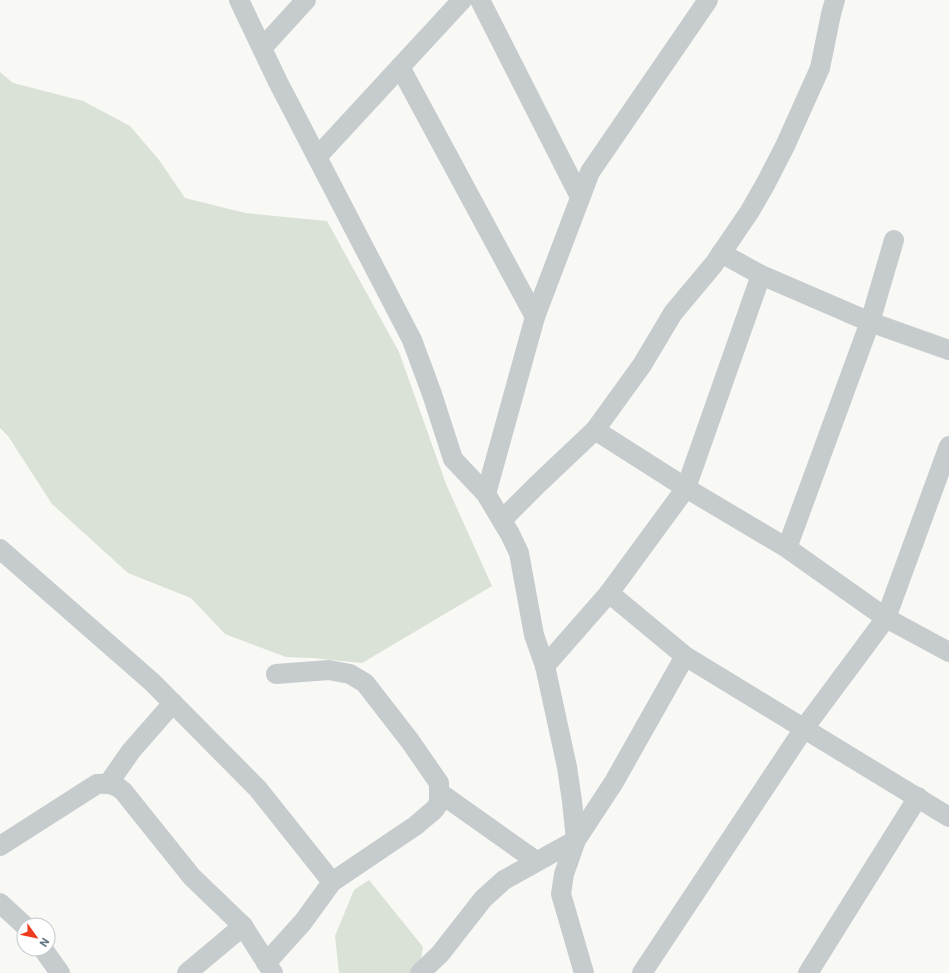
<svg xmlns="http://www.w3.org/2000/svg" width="949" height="973" viewBox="0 0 949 973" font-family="Roboto,sans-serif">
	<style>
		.green { fill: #dae1d6 }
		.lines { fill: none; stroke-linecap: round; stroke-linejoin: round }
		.minor { stroke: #c6cbcd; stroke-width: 20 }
	</style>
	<rect width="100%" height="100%" fill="#f8f8f5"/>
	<g class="green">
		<path d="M 0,72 L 13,83 L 83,101 L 130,126 L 159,160 L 185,198 L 245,213 L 327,221 L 399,352 L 446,484 L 492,586 L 362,663 L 312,658 L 286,657 L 225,634 L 191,598 L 128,573 L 52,504 L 8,436 L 0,428 Z"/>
		<path d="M 369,880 L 423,947 L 419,971 L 416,973 L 339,973 L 335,936 L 354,890 Z"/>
	</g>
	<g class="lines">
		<g class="minor">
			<path d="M 239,0 L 278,82 L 412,340 L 432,394 L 453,459 L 486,494 L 510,534 L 519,553 L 534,635 L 545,666 L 567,767 L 572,801 L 576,840 L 564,874 L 561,894 L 584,973"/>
			<path d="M 480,0 L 580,197"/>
			<path d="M 262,48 L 306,0"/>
			<path d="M 400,67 L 535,317"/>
			<path d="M 317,157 L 462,0"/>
			<path d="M 721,253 L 761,275 L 870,322 L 949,350"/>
			<path d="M 595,430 L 686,488 L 787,548 L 886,618 L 949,652"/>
			<path d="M 486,494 L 535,317 L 590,172 L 708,0"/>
			<path d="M 502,520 L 538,484 L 595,430 L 642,365 L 673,313 L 714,264 L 750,211 L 766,183 L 785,146 L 820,68 L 831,14 L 835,0"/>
			<path d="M 787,548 L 870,322 L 894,240"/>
			<path d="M 0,549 L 152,682 L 258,789 L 332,882 L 303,922 L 266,963"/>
			<path d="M 609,593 L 685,656 L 949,817"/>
			<path d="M 545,666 L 609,593 L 686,488 L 761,275"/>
			<path d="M 276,674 L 329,670 L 350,674 L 365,683 L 410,741 L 439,783 L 439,803 L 434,810 L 415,826 L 332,882"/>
			<path d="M 108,784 L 131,751 L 173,703"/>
			<path d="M 440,793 L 536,861"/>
			<path d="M 0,846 L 97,784 C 108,783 115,784 123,791 L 192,877 L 243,926 L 273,973"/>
			<path d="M 0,903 L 24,925"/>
			<path d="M 43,949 L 60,973"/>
			<path d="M 187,973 L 243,926"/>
			<path d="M 420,973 L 440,954 L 483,899 L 504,880 L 576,840 L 614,782 L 685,656"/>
			<path d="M 642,973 L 805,727 L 886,618 L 949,446"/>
			<path d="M 808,973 L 918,797"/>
		</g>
	</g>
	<g transform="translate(36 937) rotate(123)"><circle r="19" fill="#ffffff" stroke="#c0c9cd"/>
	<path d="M0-3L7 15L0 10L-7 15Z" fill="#ee3b1f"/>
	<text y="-6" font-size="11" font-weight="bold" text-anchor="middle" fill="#617782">N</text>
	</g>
</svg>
